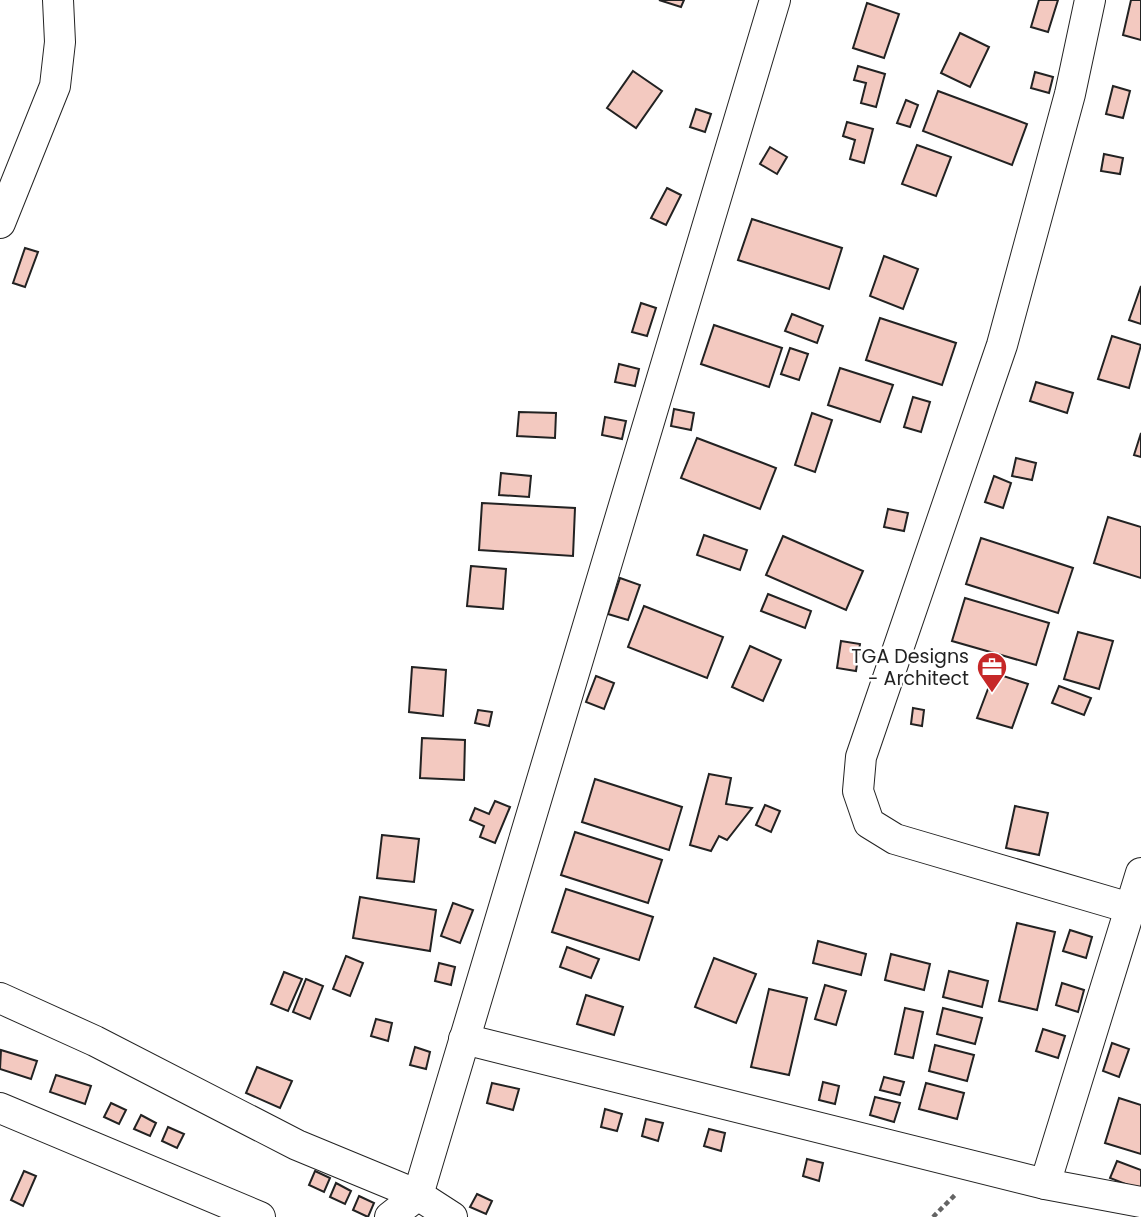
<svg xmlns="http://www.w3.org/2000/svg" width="1141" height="1217" viewBox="0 0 1141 1217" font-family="Poppins,sans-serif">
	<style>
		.building { fill: #f3c9c0; stroke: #222; stroke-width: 2 }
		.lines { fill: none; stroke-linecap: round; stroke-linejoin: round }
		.street-casing { stroke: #222; stroke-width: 32 }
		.path { stroke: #646464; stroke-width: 4.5; stroke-dasharray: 5 3.5; stroke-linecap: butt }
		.street { stroke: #fff; stroke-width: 30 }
		.labels { text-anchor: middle; stroke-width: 5; stroke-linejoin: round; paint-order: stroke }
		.poi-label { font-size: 19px; fill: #222; stroke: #fff; text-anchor: end }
	</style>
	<rect width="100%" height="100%" fill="#fff"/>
	<g class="building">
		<path d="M 659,0 L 684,0 L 681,7 Z"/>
		<path d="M 1039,0 L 1058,0 L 1048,32 L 1031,27 Z"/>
		<path d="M 1131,0 L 1141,0 L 1141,40 L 1123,35 Z"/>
		<path d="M 867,3 L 899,14 L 884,58 L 853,48 Z"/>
		<path d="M 960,33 L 989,47 L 970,87 L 941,73 Z"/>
		<path d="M 858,66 L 885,74 L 876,107 L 861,103 L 866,83 L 854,80 Z"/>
		<path d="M 633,71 L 662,91 L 636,128 L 607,108 Z"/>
		<path d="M 1035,72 L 1053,77 L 1049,93 L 1031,88 Z"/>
		<path d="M 1113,86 L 1130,91 L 1123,118 L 1106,114 Z"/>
		<path d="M 938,91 L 1027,124 L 1012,165 L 923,131 Z"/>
		<path d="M 906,100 L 918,105 L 910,127 L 897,123 Z"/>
		<path d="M 696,109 L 711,114 L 705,132 L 690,127 Z"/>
		<path d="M 847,122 L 873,129 L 864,163 L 850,159 L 855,140 L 843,136 Z"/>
		<path d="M 917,145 L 951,157 L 936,196 L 902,184 Z"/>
		<path d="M 770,147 L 787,157 L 777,174 L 760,164 Z"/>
		<path d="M 1104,154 L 1123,158 L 1120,174 L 1101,171 Z"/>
		<path d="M 667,188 L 681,195 L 666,225 L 651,218 Z"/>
		<path d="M 752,219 L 842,248 L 829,289 L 738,260 Z"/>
		<path d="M 25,248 L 38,252 L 25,287 L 13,283 Z"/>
		<path d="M 884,256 L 918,269 L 903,309 L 870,296 Z"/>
		<path d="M 1141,286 L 1141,324 L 1129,320 Z"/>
		<path d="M 641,303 L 656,308 L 647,336 L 632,332 Z"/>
		<path d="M 792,314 L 823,326 L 817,343 L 785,331 Z"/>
		<path d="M 880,318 L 956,343 L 942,385 L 866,360 Z"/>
		<path d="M 714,325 L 782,348 L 769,387 L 701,364 Z"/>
		<path d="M 1112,336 L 1141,345 L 1129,388 L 1098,379 Z"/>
		<path d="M 790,348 L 808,354 L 799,380 L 781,374 Z"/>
		<path d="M 619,364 L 639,369 L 635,386 L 615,382 Z"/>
		<path d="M 840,368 L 893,385 L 880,422 L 828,405 Z"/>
		<path d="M 1036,382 L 1073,393 L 1067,413 L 1030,401 Z"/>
		<path d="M 913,397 L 930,402 L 921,432 L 904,427 Z"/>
		<path d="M 674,409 L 694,413 L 691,430 L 671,426 Z"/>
		<path d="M 519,412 L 556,413 L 555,438 L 517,436 Z"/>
		<path d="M 812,413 L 832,420 L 815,472 L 795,465 Z"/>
		<path d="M 605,417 L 626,421 L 622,439 L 602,435 Z"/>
		<path d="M 1141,433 L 1141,457 L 1134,455 Z"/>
		<path d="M 697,438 L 776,468 L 760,509 L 681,478 Z"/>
		<path d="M 1016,458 L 1036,463 L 1032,480 L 1012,476 Z"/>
		<path d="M 501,473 L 531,476 L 529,497 L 499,495 Z"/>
		<path d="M 994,476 L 1011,483 L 1003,508 L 985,502 Z"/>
		<path d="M 482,503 L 575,508 L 573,556 L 479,550 Z"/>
		<path d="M 888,509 L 908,513 L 904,531 L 884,527 Z"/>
		<path d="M 1108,517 L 1141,527 L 1141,578 L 1094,563 Z"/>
		<path d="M 704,535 L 747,550 L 740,570 L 697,555 Z"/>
		<path d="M 783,536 L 863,571 L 846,610 L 766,575 Z"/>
		<path d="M 981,538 L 1073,568 L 1058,613 L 966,584 Z"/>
		<path d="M 471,566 L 506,569 L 503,609 L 467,606 Z"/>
		<path d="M 620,578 L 640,585 L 628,620 L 608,614 Z"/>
		<path d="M 768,594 L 811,611 L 805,628 L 761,611 Z"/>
		<path d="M 965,598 L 1049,623 L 1036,665 L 952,641 Z"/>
		<path d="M 644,606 L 723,637 L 707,678 L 628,647 Z"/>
		<path d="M 1078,632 L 1113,641 L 1099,689 L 1064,679 Z"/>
		<path d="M 841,641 L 860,644 L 856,671 L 837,668 Z"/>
		<path d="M 750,646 L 781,660 L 763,701 L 732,687 Z"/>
		<path d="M 412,667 L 446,670 L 443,716 L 409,712 Z"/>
		<path d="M 994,673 L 1028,684 L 1012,728 L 977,718 Z"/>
		<path d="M 596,676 L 614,683 L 604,709 L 586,702 Z"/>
		<path d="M 1059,686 L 1091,698 L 1084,715 L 1052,703 Z"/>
		<path d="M 913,708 L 924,710 L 922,726 L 911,724 Z"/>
		<path d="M 478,710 L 492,712 L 489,726 L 475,723 Z"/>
		<path d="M 422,738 L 465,740 L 464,780 L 420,778 Z"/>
		<path d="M 709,774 L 731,778 L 726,804 L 752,808 L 727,840 L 719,836 L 711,851 L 690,845 Z"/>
		<path d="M 595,779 L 682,807 L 669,850 L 582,822 Z"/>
		<path d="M 495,801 L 510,807 L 495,843 L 480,837 L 484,826 L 470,820 L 475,808 L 489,814 Z"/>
		<path d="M 765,805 L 780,811 L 771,832 L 756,825 Z"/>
		<path d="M 1015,806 L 1048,813 L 1039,855 L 1006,848 Z"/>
		<path d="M 575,832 L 662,860 L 648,903 L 561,875 Z"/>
		<path d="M 382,835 L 419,839 L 414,882 L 377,878 Z"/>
		<path d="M 566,889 L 653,917 L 639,960 L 552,932 Z"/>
		<path d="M 360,897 L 436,910 L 430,951 L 353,938 Z"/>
		<path d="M 453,903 L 473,910 L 460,943 L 441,936 Z"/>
		<path d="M 1017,923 L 1055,932 L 1037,1010 L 999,1001 Z"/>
		<path d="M 1070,930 L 1092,937 L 1086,958 L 1063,951 Z"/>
		<path d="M 818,941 L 866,954 L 861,975 L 813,963 Z"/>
		<path d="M 567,947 L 599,959 L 591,978 L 560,967 Z"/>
		<path d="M 891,954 L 930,964 L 924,990 L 885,980 Z"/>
		<path d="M 346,956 L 363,963 L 350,996 L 333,989 Z"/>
		<path d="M 714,958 L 756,974 L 736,1023 L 695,1007 Z"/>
		<path d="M 439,963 L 455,967 L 451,985 L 435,981 Z"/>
		<path d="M 949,971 L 988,981 L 982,1007 L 943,997 Z"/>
		<path d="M 284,972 L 302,979 L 288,1011 L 271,1004 Z"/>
		<path d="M 306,979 L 323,986 L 310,1019 L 293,1012 Z"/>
		<path d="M 1062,983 L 1084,990 L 1078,1012 L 1056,1005 Z"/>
		<path d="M 825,985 L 846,991 L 836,1025 L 815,1019 Z"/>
		<path d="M 769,989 L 807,998 L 789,1075 L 751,1067 Z"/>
		<path d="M 586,995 L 623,1007 L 614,1035 L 577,1024 Z"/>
		<path d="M 905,1008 L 923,1012 L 913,1058 L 895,1054 Z"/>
		<path d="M 943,1008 L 982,1018 L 975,1044 L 937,1034 Z"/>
		<path d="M 376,1019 L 392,1023 L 388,1041 L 371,1036 Z"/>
		<path d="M 1043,1029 L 1065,1036 L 1058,1058 L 1036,1051 Z"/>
		<path d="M 1112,1043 L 1129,1049 L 1119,1077 L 1103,1071 Z"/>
		<path d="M 935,1045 L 974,1055 L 967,1081 L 929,1071 Z"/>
		<path d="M 415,1047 L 430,1052 L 426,1069 L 410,1065 Z"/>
		<path d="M 1,1050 L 37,1061 L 31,1079 L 0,1069 Z"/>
		<path d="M 257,1067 L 292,1081 L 280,1108 L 246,1093 Z"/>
		<path d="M 56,1075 L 91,1086 L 85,1104 L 50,1092 Z"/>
		<path d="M 884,1077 L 904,1082 L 900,1095 L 880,1090 Z"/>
		<path d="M 823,1082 L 839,1086 L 835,1104 L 819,1100 Z"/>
		<path d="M 492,1083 L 519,1089 L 513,1110 L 487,1103 Z"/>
		<path d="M 926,1083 L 964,1093 L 957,1119 L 919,1109 Z"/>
		<path d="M 875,1097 L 900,1103 L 894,1122 L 870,1115 Z"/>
		<path d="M 1119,1098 L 1141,1105 L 1141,1154 L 1105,1143 Z"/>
		<path d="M 111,1103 L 126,1110 L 119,1124 L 104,1117 Z"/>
		<path d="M 605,1109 L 622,1114 L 617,1131 L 601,1127 Z"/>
		<path d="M 141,1115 L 156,1123 L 150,1136 L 134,1129 Z"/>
		<path d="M 646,1119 L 663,1123 L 658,1141 L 642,1136 Z"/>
		<path d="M 168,1127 L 184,1134 L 177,1148 L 162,1141 Z"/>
		<path d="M 709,1129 L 725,1133 L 721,1151 L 704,1146 Z"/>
		<path d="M 807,1159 L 823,1163 L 819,1181 L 803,1176 Z"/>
		<path d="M 1117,1161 L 1141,1170 L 1141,1190 L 1110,1178 Z"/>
		<path d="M 24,1171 L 36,1176 L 23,1206 L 11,1200 Z"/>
		<path d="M 315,1171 L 330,1178 L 324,1192 L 309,1185 Z"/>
		<path d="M 336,1183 L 351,1191 L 345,1204 L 330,1197 Z"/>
		<path d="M 477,1194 L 492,1201 L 486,1214 L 470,1207 Z"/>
		<path d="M 359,1196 L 374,1203 L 368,1217 L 353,1210 Z"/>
	</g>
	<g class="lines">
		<g class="street-casing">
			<g id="street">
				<path d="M 1090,0 L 1070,94 L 1002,345 L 861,757 L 858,791 L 869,823 L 895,839 L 1130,908"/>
				<path d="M 0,223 L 55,86 L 60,42 L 58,0"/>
				<path d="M 0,998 L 95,1041 L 297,1145 L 418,1195 L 452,1217"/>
				<path d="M 464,1039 L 1045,1184 L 1141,1202"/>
				<path d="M 0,1108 L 260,1217"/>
				<path d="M 1045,1184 L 1141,873"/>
				<path d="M 390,1217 L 418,1195 L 775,0"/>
			</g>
		</g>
		<path class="path" d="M 933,1217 L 957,1193"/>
		<use href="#street" class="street"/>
	</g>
	<defs>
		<g id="office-pin" transform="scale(1.575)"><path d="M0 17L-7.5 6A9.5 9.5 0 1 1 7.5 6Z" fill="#c62828" stroke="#fff"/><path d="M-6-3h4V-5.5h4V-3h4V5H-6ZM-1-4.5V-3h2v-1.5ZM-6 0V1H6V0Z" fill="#fff"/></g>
	</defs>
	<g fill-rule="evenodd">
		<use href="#office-pin" x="992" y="667"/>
	</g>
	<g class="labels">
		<g class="poi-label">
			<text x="969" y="663">TGA Designs<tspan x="969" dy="22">- Architect</tspan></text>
		</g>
	</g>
</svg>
